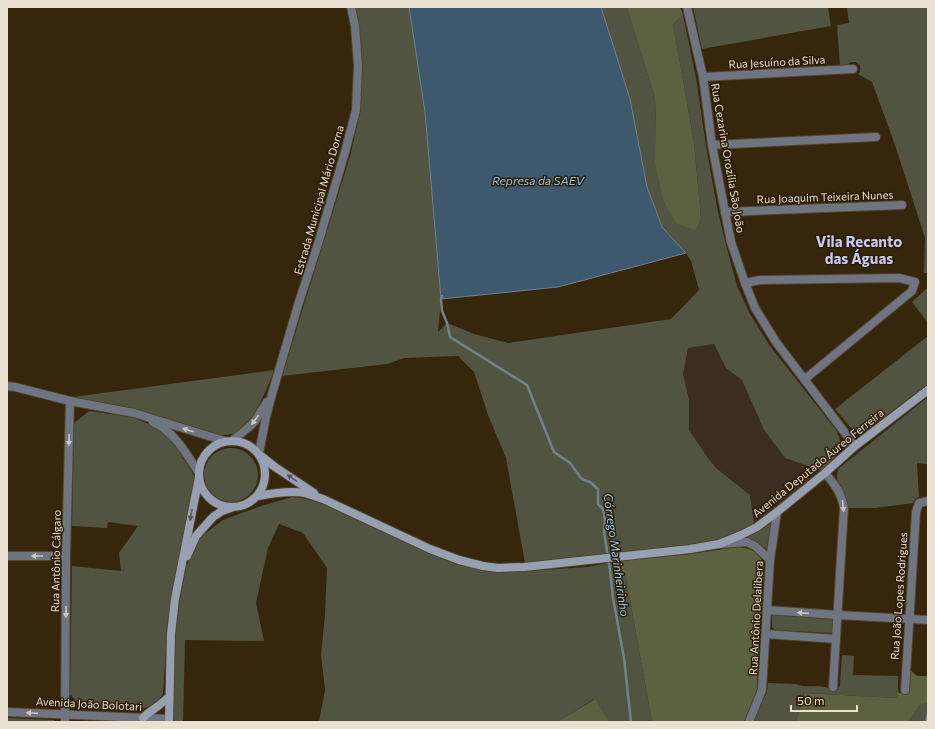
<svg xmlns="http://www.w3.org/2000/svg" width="935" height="729" viewBox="0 0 935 729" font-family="Commissioner,sans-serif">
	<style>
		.industrial { fill: #3b2d20 }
		.green { fill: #515441 }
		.forest { fill: #5c6142 }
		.water { fill: #3e596d; stroke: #72828b }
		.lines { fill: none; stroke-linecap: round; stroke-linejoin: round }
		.stream { stroke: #72828b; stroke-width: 2.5 }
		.minor-casing { stroke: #52442c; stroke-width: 10 }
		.secondary-casing { stroke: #52442c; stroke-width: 10 }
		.minor { stroke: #6f7481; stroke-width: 8 }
		.secondary { stroke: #979fb3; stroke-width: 8 }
		.oneway { fill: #ccc6be }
		.oneway2 { fill: #5c5752 }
		.labels { text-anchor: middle; stroke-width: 3; stroke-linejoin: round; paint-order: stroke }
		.street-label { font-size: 11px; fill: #ebe1d2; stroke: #2b1c03 }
		.water-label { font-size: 12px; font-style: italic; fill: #94c7ee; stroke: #2b1c03 }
		.district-label { font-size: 15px; font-weight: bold; fill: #c9caf6; stroke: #2b1c03 }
	</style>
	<rect width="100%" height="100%" fill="#35260c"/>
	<path class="industrial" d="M 714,344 L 726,368 L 742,380 L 764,430 L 785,458 L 822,471 L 775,509 L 754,523 L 750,495 L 716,468 L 708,458 L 689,430 L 689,400 L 683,374 L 688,348 Z"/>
	<g class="green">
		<path d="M 355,7 L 409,7 L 425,112 L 441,299 L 438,332 L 447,323 L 474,334 L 508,343 L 671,319 L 699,290 L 691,261 L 686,253 L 662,227 L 647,187 L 630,99 L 601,7 L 627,7 L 634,31 L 655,98 L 656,130 L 701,218 L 694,142 L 673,24 L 683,15 L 696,78 L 706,146 L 718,212 L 725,241 L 737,286 L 750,314 L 770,346 L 836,430 L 841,442 L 837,455 L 822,471 L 785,458 L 764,430 L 742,380 L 726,368 L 714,344 L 688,348 L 683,374 L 689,400 L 689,430 L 708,458 L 716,468 L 750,495 L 754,523 L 739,533 L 719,540 L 690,546 L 525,563 L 506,458 L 488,415 L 474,372 L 458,356 L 404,358 L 387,364 L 282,376 L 351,153 L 360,111 L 362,65 L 359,24 Z"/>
		<path d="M 693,7 L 828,7 L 831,26 L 702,49 Z"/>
		<path d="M 847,7 L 928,7 L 928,273 L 924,273 L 925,238 L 895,145 L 872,82 L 858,74 L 860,72 L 860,66 L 856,62 L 851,62 L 846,66 L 840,66 L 837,25 L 849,23 Z"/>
		<path d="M 928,287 L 928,323 L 912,302 Z"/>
		<path d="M 928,336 L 928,384 L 863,433 L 852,429 L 835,409 Z"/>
		<path d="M 274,370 C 268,387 254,421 239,431 C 232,435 225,435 217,435 L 135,410 L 73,397 Z"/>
		<path d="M 928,397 L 928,464 L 917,463 L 919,497 L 915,499 L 913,503 L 876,508 L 848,508 C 845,491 834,488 838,469 Z"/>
		<path d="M 89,411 L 133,417 L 155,427 L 164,433 L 173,443 L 189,467 L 194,476 L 192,493 L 172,599 L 167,633 L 163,694 L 156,703 L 145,708 L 127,711 L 82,708 L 70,694 L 72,566 L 121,571 L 119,553 L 138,526 L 108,522 L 107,528 L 72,526 L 74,423 Z"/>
		<circle cx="231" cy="475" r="27"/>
		<path d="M 292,497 L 306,499 L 321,503 L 428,552 L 497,572 L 509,572 L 588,567 L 617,561 L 626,578 L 652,722 L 609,722 L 594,699 L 557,722 L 319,722 L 325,690 L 321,654 L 325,615 L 327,568 L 303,533 L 279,524 L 268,548 L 256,603 L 264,641 L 185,640 L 183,722 L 173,722 L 173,697 L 175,635 L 180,600 L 186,567 L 198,539 L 223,520 L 261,506 Z"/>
		<path d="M 773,522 L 769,545 L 766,549 L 758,542 L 747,538 L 749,535 Z"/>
		<path d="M 774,614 L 832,618 L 835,621 L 834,632 L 831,633 L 775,630 L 772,627 L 772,616 Z"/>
		<path d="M 842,655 L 854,656 L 853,675 L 898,676 L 898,690 L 896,698 L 804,693 L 796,722 L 753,722 L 767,692 L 768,683 L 796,684 C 807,689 823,683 831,690 L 837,690 L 840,685 Z"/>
		<path d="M 928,703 L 928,722 L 908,722 L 920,705 Z"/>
		<path d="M 7,718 L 54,720 L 56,722 L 7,722 Z"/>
	</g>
	<g class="forest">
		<path d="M 627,7 L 680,7 L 683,15 L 673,24 L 694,142 L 701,218 L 695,230 L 676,223 L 663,200 L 655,162 L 656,130 L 655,98 L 634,31 Z"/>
		<path d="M 737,547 C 753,549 756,550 764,564 L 757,690 L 745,722 L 652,722 L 626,578 L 617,561 L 691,554 Z"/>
		<path d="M 910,670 L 917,676 L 927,676 L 928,675 L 928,703 L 920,705 L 908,722 L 796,722 L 804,693 L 896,698 L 898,690 L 899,693 L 907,693 L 909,688 Z"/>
		<path d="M 595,699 L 609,722 L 557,722 Z"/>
	</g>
	<path class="water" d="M 409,7 L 601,7 L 630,99 L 647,187 L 662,227 L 686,253 L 558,287 L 441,299 L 425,112 Z"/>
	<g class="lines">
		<g class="stream">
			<path d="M 442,296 L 441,299 L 442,311 L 447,323 L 450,337 L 527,385 L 554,452 L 570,463 L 582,479 L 590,482 L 598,489 L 598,504 L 603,509 L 605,520 L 604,532 L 610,570 L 613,598 L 624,658 L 631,722"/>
			<path d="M 926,722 L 928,714"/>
		</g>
		<g class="minor-casing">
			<g id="minor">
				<path d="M 687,7 L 703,77 L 712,145 L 725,212 L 731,242 L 745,283 L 755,308 L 776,342 L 855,446"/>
				<path d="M 703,77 L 853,69"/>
				<path d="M 712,145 L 876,137"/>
				<path d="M 725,212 L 902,205"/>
				<path d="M 745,283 L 760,280 L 899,278 L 915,282 L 912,291 L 805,379"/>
				<path d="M 7,386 L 15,387 L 70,401 L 134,413 L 225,441"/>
				<path d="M 153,422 C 175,432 186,454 199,473"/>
				<path d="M 233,440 L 249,427 L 255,421 L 267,402"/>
				<path d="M 259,453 L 266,417 L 272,394 L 299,302 L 318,244 L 345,152 L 356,110 L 358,66 L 355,26 L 351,7"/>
				<path d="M 825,473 C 835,485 841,492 844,508 L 833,687"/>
				<path d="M 721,544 L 747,542 L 755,546 L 770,560"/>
				<path d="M 7,556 L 66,556"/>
				<path d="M 767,610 L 838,615 L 928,620"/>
				<path d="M 766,634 L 836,639"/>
				<path d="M 905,690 L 916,512 L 919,503 L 928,501"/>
				<path d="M 7,712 L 169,719"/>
				<path d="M 65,722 L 66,556 L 70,401"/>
				<path d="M 749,722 L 762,690 L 770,560 L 777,512"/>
			</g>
		</g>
		<g class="secondary-casing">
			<g id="secondary">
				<circle cx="232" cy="474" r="33"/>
				<path d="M 261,456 L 275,467 L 314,493"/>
				<path d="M 258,496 C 273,493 290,490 305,493 C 311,495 317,497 323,499 L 430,549 L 459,560 L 483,566 L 498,568 L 524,567 L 690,549 L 719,544 L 741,535 L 757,527 L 777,512 L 825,473 L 855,446 L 928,390"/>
				<path d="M 187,556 L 196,536 L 204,527 L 213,517 L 222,511 L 231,508"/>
				<path d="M 143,718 L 147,714 L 158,706 L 169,697"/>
				<path d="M 169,722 L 171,634 L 175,599 L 199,477"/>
			</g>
		</g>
		<use href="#minor" class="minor"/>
		<use href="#secondary" class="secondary"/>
	</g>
	<defs><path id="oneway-solid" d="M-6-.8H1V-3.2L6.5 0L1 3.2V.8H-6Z"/></defs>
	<g class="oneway">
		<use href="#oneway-solid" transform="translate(255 420) rotate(126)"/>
		<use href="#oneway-solid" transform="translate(188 430) rotate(-163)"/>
		<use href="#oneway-solid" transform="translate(69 440) rotate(91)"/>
		<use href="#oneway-solid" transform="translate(843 506) rotate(84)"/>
		<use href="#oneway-solid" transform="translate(37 556) rotate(180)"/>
		<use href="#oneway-solid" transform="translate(66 612) rotate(90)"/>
		<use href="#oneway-solid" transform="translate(803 613) rotate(-176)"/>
		<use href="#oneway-solid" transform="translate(32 713) rotate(-178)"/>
	</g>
	<g class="oneway2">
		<use href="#oneway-solid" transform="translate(292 478) rotate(-146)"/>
		<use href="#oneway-solid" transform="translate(191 515) rotate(100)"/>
	</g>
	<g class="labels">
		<g class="street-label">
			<text transform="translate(777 62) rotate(-3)" y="4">Rua Jesuíno da Silva</text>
			<text transform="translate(728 158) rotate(80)" y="4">Rua Cezarina Orozília São João</text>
			<text transform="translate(825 197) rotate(-2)" y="4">Rua Joaquim Teixeira Nunes</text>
			<text transform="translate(319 200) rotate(-74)" y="4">Estrada Municipal Mário Dorna</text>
			<text transform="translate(818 463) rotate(-39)" y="4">Avenida Deputado Áureo Ferreira</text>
			<text transform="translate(56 561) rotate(-89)" y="4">Rua Antônio Cálgaro</text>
			<text transform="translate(899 596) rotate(-86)" y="4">Rua João Lopes Rodrigues</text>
			<text transform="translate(756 618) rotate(-87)" y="4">Rua Antônio Delalibera</text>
			<text transform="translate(89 704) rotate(3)" y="4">Avenida João Bolotari</text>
		</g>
		<g class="water-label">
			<text x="538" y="185">Represa da SAEV</text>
			<text transform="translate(616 555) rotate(82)" y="4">Córrego Marinheirinho</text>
		</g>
		<g class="district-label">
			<text x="859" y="247">Vila Recanto<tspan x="859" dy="17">das Águas</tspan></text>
		</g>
	</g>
	<rect width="935" height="729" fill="none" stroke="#ebe1d2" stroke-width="16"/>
	<path d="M791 705v6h66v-6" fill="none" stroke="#ebe1d2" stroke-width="2"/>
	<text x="797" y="705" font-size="12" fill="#ebe1d2" stroke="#2b1c03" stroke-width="3" paint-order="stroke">50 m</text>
</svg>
